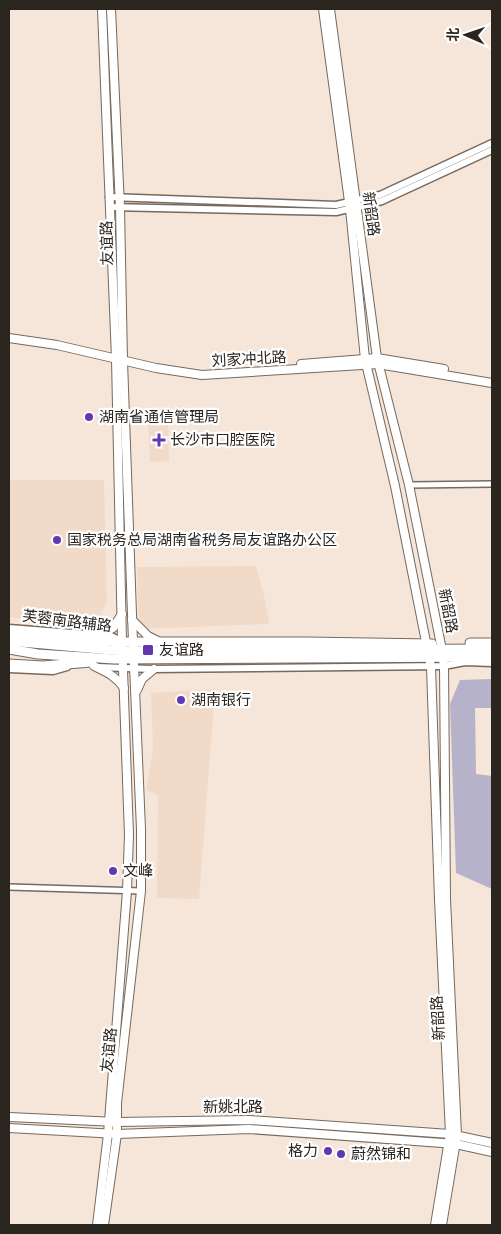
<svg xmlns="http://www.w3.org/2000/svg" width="501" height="1234" viewBox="0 0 501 1234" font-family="Raleway,'Noto Sans SC',sans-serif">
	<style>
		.built { fill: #f1dac8 }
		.green { fill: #b6b2ca }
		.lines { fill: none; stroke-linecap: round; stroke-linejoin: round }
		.minor-casing { stroke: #76695d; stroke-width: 8 }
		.tertiary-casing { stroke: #76695d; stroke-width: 9 }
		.secondary-casing { stroke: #76695d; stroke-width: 10 }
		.primary-casing { stroke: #76695d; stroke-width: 11 }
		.minor { stroke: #fff; stroke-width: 5 }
		.tertiary { stroke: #fff; stroke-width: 6 }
		.secondary { stroke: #fff; stroke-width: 8 }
		.primary { stroke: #fff; stroke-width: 9 }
		.poi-dot { fill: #6138b0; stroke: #fff; stroke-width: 2 }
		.labels { text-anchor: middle; stroke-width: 4.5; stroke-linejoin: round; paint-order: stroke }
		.street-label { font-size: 15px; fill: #2b2520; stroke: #fff }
		.poi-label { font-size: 15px; fill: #2b2520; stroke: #fff; text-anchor: start }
	</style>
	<rect width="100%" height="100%" fill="#f6e6d9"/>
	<g class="built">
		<path d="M 168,417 L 169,461 L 150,462 L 148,419 Z"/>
		<path d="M 9,480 L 104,480 L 107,601 L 100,617 L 80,623 L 9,617 Z"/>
		<path d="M 240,566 L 256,566 L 265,600 L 269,624 L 139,629 L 137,567 Z"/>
		<path d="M 215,689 L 199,899 L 157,898 L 158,795 L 146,790 L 153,749 L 151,693 Z"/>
	</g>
	<path class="green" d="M 492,679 L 492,708 L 475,708 L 476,774 L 492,776 L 492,889 L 456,873 L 450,704 L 460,680 Z"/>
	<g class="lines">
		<g class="minor-casing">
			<g id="minor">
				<path d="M 409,485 L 492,484"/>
				<path d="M 9,887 L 141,891"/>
			</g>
		</g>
		<g class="tertiary-casing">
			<g id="tertiary">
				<path d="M 109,197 L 336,205 L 380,195 L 492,143"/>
				<path d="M 110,207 L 336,212 L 382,201 L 492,150"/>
				<path d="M 9,628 L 111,636 L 119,640"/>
				<path d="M 97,667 L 152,669 L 444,666 L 465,662 L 492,663"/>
				<path d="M 9,669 L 53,671 L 67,667"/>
			</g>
		</g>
		<g class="secondary-casing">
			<g id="secondary">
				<path d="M 323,9 L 350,209 L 365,359 L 395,486 L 431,667 L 439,899 L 450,1134 L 435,1225"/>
				<path d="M 330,9 L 377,358 L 409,485 L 441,645 L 444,666 L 446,899 L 457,1135 L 442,1225"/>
				<path d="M 9,338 L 57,345 L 156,368 L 202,375 L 378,364 L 492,383"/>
				<path d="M 301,364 L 377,358 L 444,369"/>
				<path d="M 132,620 L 148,636 L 160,642"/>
				<path d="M 100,635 L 113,628 L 122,614"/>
				<path d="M 94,666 C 106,672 116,676 124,688"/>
				<path d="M 137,690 L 142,679 L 154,669"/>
				<path d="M 9,1117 L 117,1122 L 249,1120 L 450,1134 L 492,1143"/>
				<path d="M 9,1128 L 117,1134 L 249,1129 L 456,1144 L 492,1152"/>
				<path d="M 97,1225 L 108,1134 L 127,891 L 129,835 L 122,642 L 116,359 L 102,9"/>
				<path d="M 104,1225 L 117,1134 L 117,1103 L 141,891 L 141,829 L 133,642 L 123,361 L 120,207 L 111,9"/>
			</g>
		</g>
		<g class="primary-casing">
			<g id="primary">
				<path d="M 9,634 L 122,642 L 307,642 L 432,644"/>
				<path d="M 9,641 L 123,651 L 492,649"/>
				<path d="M 470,643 L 492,643"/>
				<path d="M 9,649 L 38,654 L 114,659 L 492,657"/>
				<path d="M 9,664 L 43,666 L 91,662"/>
			</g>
		</g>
		<use href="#minor" class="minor"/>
		<use href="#tertiary" class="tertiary"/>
		<use href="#secondary" class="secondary"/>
		<use href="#primary" class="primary"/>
	</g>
	<g class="poi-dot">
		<circle cx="89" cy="417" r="5"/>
		<path d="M156.5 432.5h5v5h5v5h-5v5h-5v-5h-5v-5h5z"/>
		<circle cx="57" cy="540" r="5"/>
		<rect x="142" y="644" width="12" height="12" rx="2.5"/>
		<circle cx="181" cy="700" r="5"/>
		<circle cx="113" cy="871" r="5"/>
		<circle cx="328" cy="1151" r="5"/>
		<circle cx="341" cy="1154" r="5"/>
	</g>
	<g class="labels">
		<g class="street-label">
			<text transform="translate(371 214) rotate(82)" y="5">新韶路</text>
			<text transform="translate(107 243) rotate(-91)" y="5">友谊路</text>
			<text transform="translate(249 359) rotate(-3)" y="5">刘家冲北路</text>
			<text transform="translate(448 611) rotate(79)" y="5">新韶路</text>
			<text transform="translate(67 621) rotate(7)" y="5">芙蓉南路辅路</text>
			<text transform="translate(438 1018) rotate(-93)" y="5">新韶路</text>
			<text transform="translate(109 1050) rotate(-84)" y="5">友谊路</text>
			<text x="233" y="1112">新姚北路</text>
		</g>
		<g class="poi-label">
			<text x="99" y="422">湖南省通信管理局</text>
			<text x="170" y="445">长沙市口腔医院</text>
			<text x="67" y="545">国家税务总局湖南省税务局友谊路办公区</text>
			<text x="159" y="655">友谊路</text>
			<text x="191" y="705">湖南银行</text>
			<text x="123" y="876">文峰</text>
			<text x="318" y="1156" text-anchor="end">格力</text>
			<text x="351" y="1159">蔚然锦和</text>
		</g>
	</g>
	<rect width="501" height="1234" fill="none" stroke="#2b2520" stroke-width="20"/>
	<g transform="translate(466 35) rotate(272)" stroke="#ffffff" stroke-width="4" paint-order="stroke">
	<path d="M0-4L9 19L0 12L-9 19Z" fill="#2b2520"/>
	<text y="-8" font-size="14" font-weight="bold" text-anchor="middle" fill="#2b2520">北</text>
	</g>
</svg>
